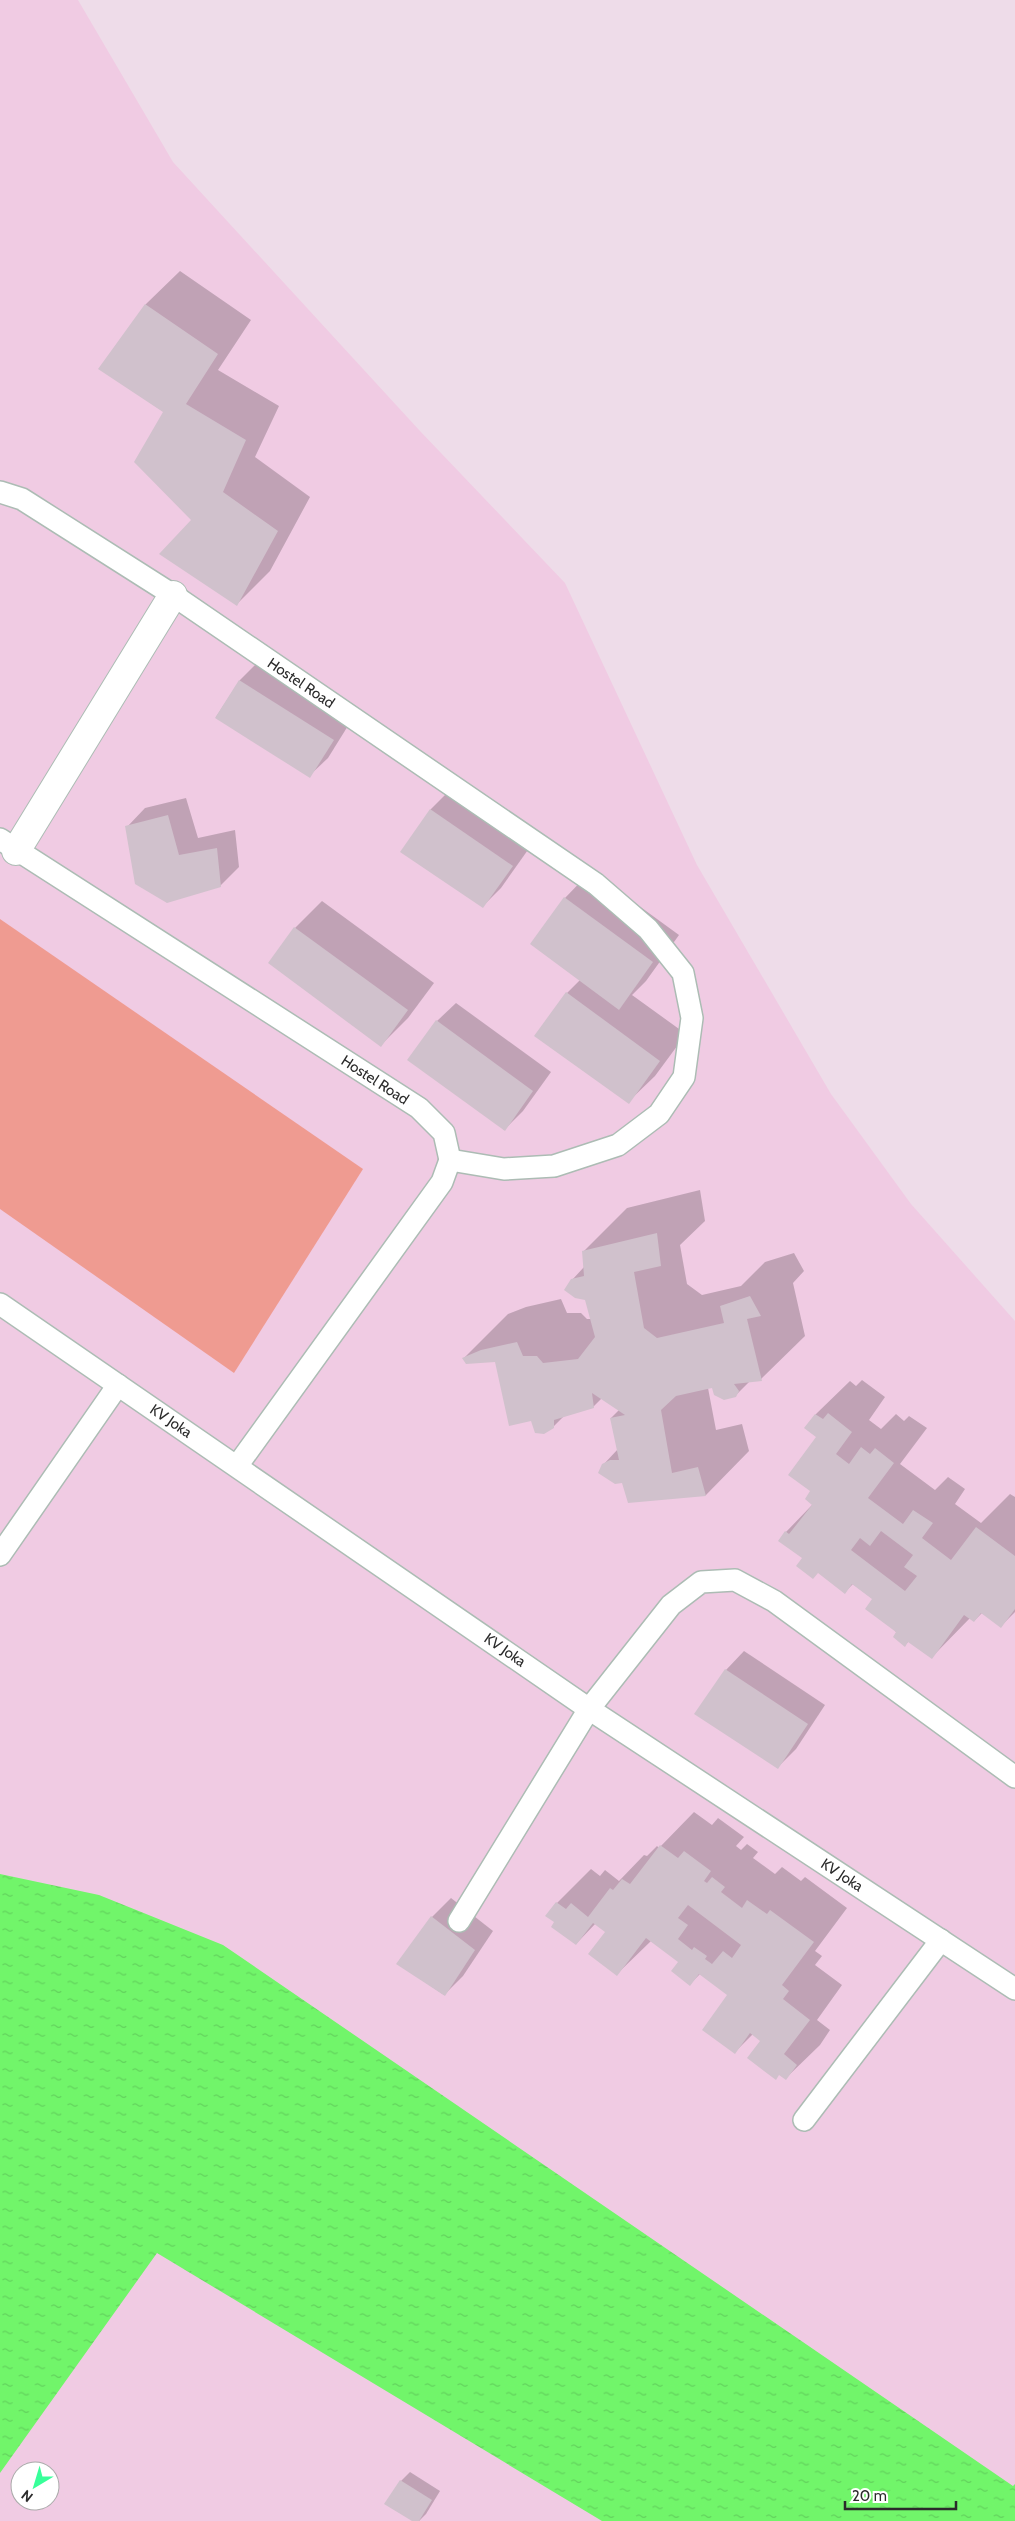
<svg xmlns="http://www.w3.org/2000/svg" width="1015" height="2521" viewBox="0 0 1015 2521" font-family="Cabin,sans-serif">
	<style>
		.education { fill: #f0cbe3; fill-rule: evenodd }
		.pitch { fill: #ef9b91 }
		.water { fill: url(#water-ripples) }
		.shadow { fill: #0003 }
		.building { fill: #d0c1cc; fill-rule: evenodd }
		.lines { fill: none; stroke-linecap: round; stroke-linejoin: round }
		.service-casing { stroke: #acbcb4; stroke-width: 24 }
		.minor-casing { stroke: #acbcb4; stroke-width: 30 }
		.service { stroke: #fff; stroke-width: 21 }
		.minor { stroke: #fff; stroke-width: 28 }
		.labels { text-anchor: middle; stroke-width: 4; stroke-linejoin: round; paint-order: stroke }
		.street-label { font-size: 15px; fill: #2b2b2b; stroke: #fff }
	</style>
	<defs>
		<pattern id="water-ripples" width="26" height="14" patternUnits="userSpaceOnUse" patternTransform="scale(1.25)"><rect width="26" height="14" fill="#71f56a"/><path d="M2 4q2-2 4 0t4 0M15 11q2-2 4 0t4 0" fill="none" stroke="#62d25c"/></pattern>
	</defs>
	<rect width="100%" height="100%" fill="#eedce9"/>
	<path class="education" d="M 0,0 L 78,0 L 173,162 L 420,431 L 565,583 L 697,865 L 831,1094 L 911,1204 L 1015,1321 L 1015,2521 L 0,2521 ZM 20,2471 L 50,2471 L 50,2501 L 20,2501 Z"/>
	<path class="pitch" d="M 0,919 L 363,1169 L 234,1373 L 0,1209 Z"/>
	<path class="water" d="M 0,1874 L 99,1895 L 223,1945 L 1013,2486 L 1015,2484 L 1015,2521 L 602,2521 L 157,2253 L 0,2473 Z"/>
	<g class="shadow">
		<path d="M 180,271 L 251,320 L 218,370 L 279,406 L 255,457 L 310,497 L 270,571 L 236,605 L 193,520 L 164,412 L 100,369 L 146,304 Z"/>
		<path d="M 258,662 L 351,721 L 328,758 L 309,776 L 216,717 L 240,680 Z"/>
		<path d="M 449,791 L 530,847 L 501,888 L 483,906 L 402,851 L 431,809 Z"/>
		<path d="M 186,798 L 198,838 L 235,830 L 239,867 L 220,886 L 127,827 L 145,808 Z"/>
		<path d="M 591,871 L 679,935 L 646,981 L 632,995 L 686,1034 L 655,1076 L 628,1102 L 567,993 L 580,980 L 565,898 Z"/>
		<path d="M 322,901 L 434,983 L 408,1018 L 381,1045 L 295,928 Z"/>
		<path d="M 456,1003 L 551,1072 L 523,1111 L 504,1130 L 437,1021 Z"/>
		<path d="M 700,1190 L 705,1221 L 680,1245 L 687,1284 L 702,1295 L 741,1286 L 765,1262 L 794,1253 L 804,1271 L 793,1283 L 805,1336 L 761,1379 L 750,1381 L 735,1396 L 713,1387 L 708,1388 L 716,1430 L 742,1424 L 749,1451 L 706,1495 L 629,1501 L 623,1481 L 603,1465 L 618,1449 L 611,1418 L 619,1410 L 602,1398 L 593,1407 L 564,1416 L 553,1427 L 532,1420 L 496,1361 L 464,1358 L 508,1314 L 526,1307 L 561,1299 L 567,1313 L 581,1313 L 587,1319 L 591,1319 L 586,1299 L 572,1280 L 584,1267 L 583,1252 L 627,1208 Z"/>
		<path d="M 862,1380 L 885,1397 L 869,1420 L 881,1429 L 896,1414 L 904,1421 L 909,1416 L 927,1428 L 900,1464 L 935,1490 L 948,1477 L 965,1489 L 955,1504 L 981,1523 L 1010,1494 L 1015,1497 L 1015,1612 L 1001,1626 L 982,1613 L 974,1621 L 970,1618 L 932,1657 L 909,1641 L 905,1645 L 873,1599 L 853,1584 L 845,1592 L 804,1558 L 786,1532 L 813,1504 L 812,1491 L 817,1436 L 806,1428 L 816,1414 L 850,1381 L 856,1386 Z"/>
		<path d="M 744,1651 L 825,1705 L 796,1749 L 777,1768 L 726,1670 Z"/>
		<path d="M 694,1812 L 712,1825 L 718,1818 L 744,1837 L 736,1846 L 741,1850 L 747,1844 L 758,1852 L 753,1858 L 775,1874 L 782,1867 L 801,1881 L 805,1877 L 847,1908 L 815,1951 L 822,1956 L 815,1965 L 842,1985 L 817,2020 L 830,2030 L 820,2045 L 786,2078 L 761,2040 L 753,2034 L 735,2052 L 729,1995 L 700,1974 L 690,1984 L 680,1962 L 651,1941 L 617,1974 L 607,1932 L 596,1923 L 576,1944 L 556,1922 L 547,1916 L 557,1903 L 591,1869 L 600,1876 L 605,1870 L 619,1881 L 644,1855 L 647,1856 L 657,1846 L 659,1848 Z"/>
		<path d="M 451,1898 L 493,1931 L 463,1976 L 444,1995 L 398,1963 L 432,1917 Z"/>
		<path d="M 410,2472 L 440,2491 L 426,2514 L 419,2521 L 414,2521 L 401,2481 Z"/>
	</g>
	<g class="building">
		<path d="M 145,304 L 218,354 L 186,404 L 246,440 L 223,492 L 278,531 L 237,606 L 159,554 L 191,520 L 134,462 L 163,412 L 98,369 Z"/>
		<path d="M 239,680 L 334,740 L 310,778 L 215,718 Z"/>
		<path d="M 430,809 L 513,866 L 483,908 L 400,852 Z"/>
		<path d="M 168,815 L 179,855 L 217,848 L 221,887 L 167,903 L 135,884 L 125,826 Z"/>
		<path d="M 564,897 L 653,962 L 619,1010 L 530,944 Z"/>
		<path d="M 294,927 L 408,1010 L 381,1047 L 268,963 Z"/>
		<path d="M 566,992 L 660,1061 L 629,1104 L 534,1036 Z"/>
		<path d="M 436,1020 L 533,1091 L 505,1131 L 407,1060 Z"/>
		<path d="M 657,1233 L 661,1266 L 634,1272 L 644,1328 L 657,1338 L 724,1323 L 720,1306 L 750,1296 L 761,1316 L 747,1319 L 762,1381 L 734,1384 L 739,1391 L 736,1397 L 724,1400 L 714,1395 L 712,1388 L 676,1396 L 661,1410 L 672,1473 L 698,1467 L 706,1496 L 628,1503 L 622,1483 L 615,1484 L 598,1473 L 602,1464 L 610,1460 L 619,1460 L 610,1418 L 625,1415 L 592,1393 L 594,1408 L 554,1420 L 554,1428 L 544,1434 L 535,1433 L 531,1421 L 509,1426 L 495,1362 L 466,1364 L 462,1358 L 481,1350 L 517,1342 L 523,1356 L 537,1356 L 543,1363 L 578,1359 L 595,1337 L 585,1300 L 575,1298 L 564,1290 L 571,1279 L 584,1276 L 582,1251 Z"/>
		<path d="M 828,1413 L 852,1432 L 836,1454 L 849,1464 L 861,1447 L 870,1454 L 875,1448 L 894,1463 L 868,1498 L 903,1524 L 913,1510 L 933,1523 L 922,1538 L 951,1560 L 976,1527 L 1015,1556 L 1015,1609 L 1001,1628 L 981,1613 L 974,1622 L 964,1615 L 932,1659 L 908,1642 L 905,1647 L 893,1637 L 896,1632 L 865,1609 L 872,1599 L 852,1584 L 845,1594 L 818,1573 L 813,1579 L 796,1566 L 802,1558 L 778,1541 L 785,1531 L 789,1534 L 812,1505 L 805,1499 L 810,1491 L 788,1475 L 816,1437 L 804,1428 L 815,1414 L 823,1419 ZM 881,1531 L 913,1555 L 904,1567 L 917,1576 L 905,1591 L 851,1550 L 860,1538 L 870,1546 Z"/>
		<path d="M 725,1669 L 808,1724 L 778,1769 L 694,1714 Z"/>
		<path d="M 660,1845 L 678,1858 L 684,1851 L 711,1871 L 704,1881 L 707,1883 L 712,1877 L 725,1887 L 721,1892 L 742,1908 L 747,1900 L 767,1914 L 770,1910 L 814,1942 L 782,1985 L 789,1991 L 783,1999 L 810,2020 L 784,2054 L 797,2065 L 786,2080 L 779,2075 L 776,2080 L 747,2058 L 760,2041 L 750,2033 L 735,2054 L 702,2030 L 727,1995 L 699,1974 L 690,1986 L 671,1971 L 678,1962 L 646,1938 L 617,1976 L 588,1954 L 605,1932 L 593,1923 L 576,1945 L 551,1927 L 554,1922 L 545,1916 L 556,1902 L 566,1909 L 571,1903 L 588,1917 L 610,1888 L 613,1890 L 622,1879 L 630,1884 ZM 688,1905 L 741,1945 L 732,1958 L 723,1951 L 712,1964 L 705,1959 L 707,1956 L 694,1947 L 692,1950 L 678,1939 L 688,1925 L 678,1918 Z"/>
		<path d="M 431,1916 L 475,1950 L 445,1996 L 396,1964 Z"/>
		<path d="M 400,2480 L 432,2500 L 419,2521 L 412,2521 L 384,2504 Z"/>
	</g>
	<g class="lines">
		<g class="service-casing">
			<g id="service">
				<path d="M 0,492 L 22,499 L 173,595 L 596,884 L 648,929 L 683,973 L 692,1018 L 684,1077 L 659,1114 L 618,1145 L 554,1166 L 504,1169 L 450,1160"/>
				<path d="M 0,839 L 419,1108 L 444,1133 L 450,1160"/>
				<path d="M 0,1304 L 589,1709 L 1015,1989"/>
				<path d="M 237,1466 L 442,1182 L 450,1160"/>
				<path d="M 0,1555 L 118,1385"/>
				<path d="M 459,1921 L 589,1709 L 671,1605 L 701,1582 L 735,1580 L 774,1601 L 1015,1777"/>
				<path d="M 804,2120 L 941,1940"/>
			</g>
		</g>
		<g class="minor-casing">
			<path id="minor" d="M 16,851 L 173,595"/>
		</g>
		<use href="#service" class="service"/>
		<use href="#minor" class="minor"/>
	</g>
	<g class="labels">
		<g class="street-label">
			<text transform="translate(301 683) rotate(34)" y="5">Hostel Road</text>
			<text transform="translate(375 1080) rotate(33)" y="5">Hostel Road</text>
			<text transform="translate(171 1421) rotate(34)" y="5">KV Joka</text>
			<text transform="translate(505 1650) rotate(35)" y="5">KV Joka</text>
			<text transform="translate(842 1875) rotate(33)" y="5">KV Joka</text>
		</g>
	</g>
	<g transform="translate(35 2486) rotate(218)"><circle r="24" fill="#ffffff" stroke="#aaaaaa"/>
	<path d="M0-4L9 19L0 12L-9 19Z" fill="#38ff9a"/>
	<text y="-8" font-size="14" font-weight="bold" text-anchor="middle" fill="#2b2b2b">N</text>
	</g>
	<path d="M845 2501v8h111v-8" fill="none" stroke="#2b2b2b" stroke-width="2.5"/>
	<text x="852" y="2501" font-size="15" fill="#2b2b2b" stroke="#ffffff" stroke-width="4" paint-order="stroke">20 m</text>
</svg>
